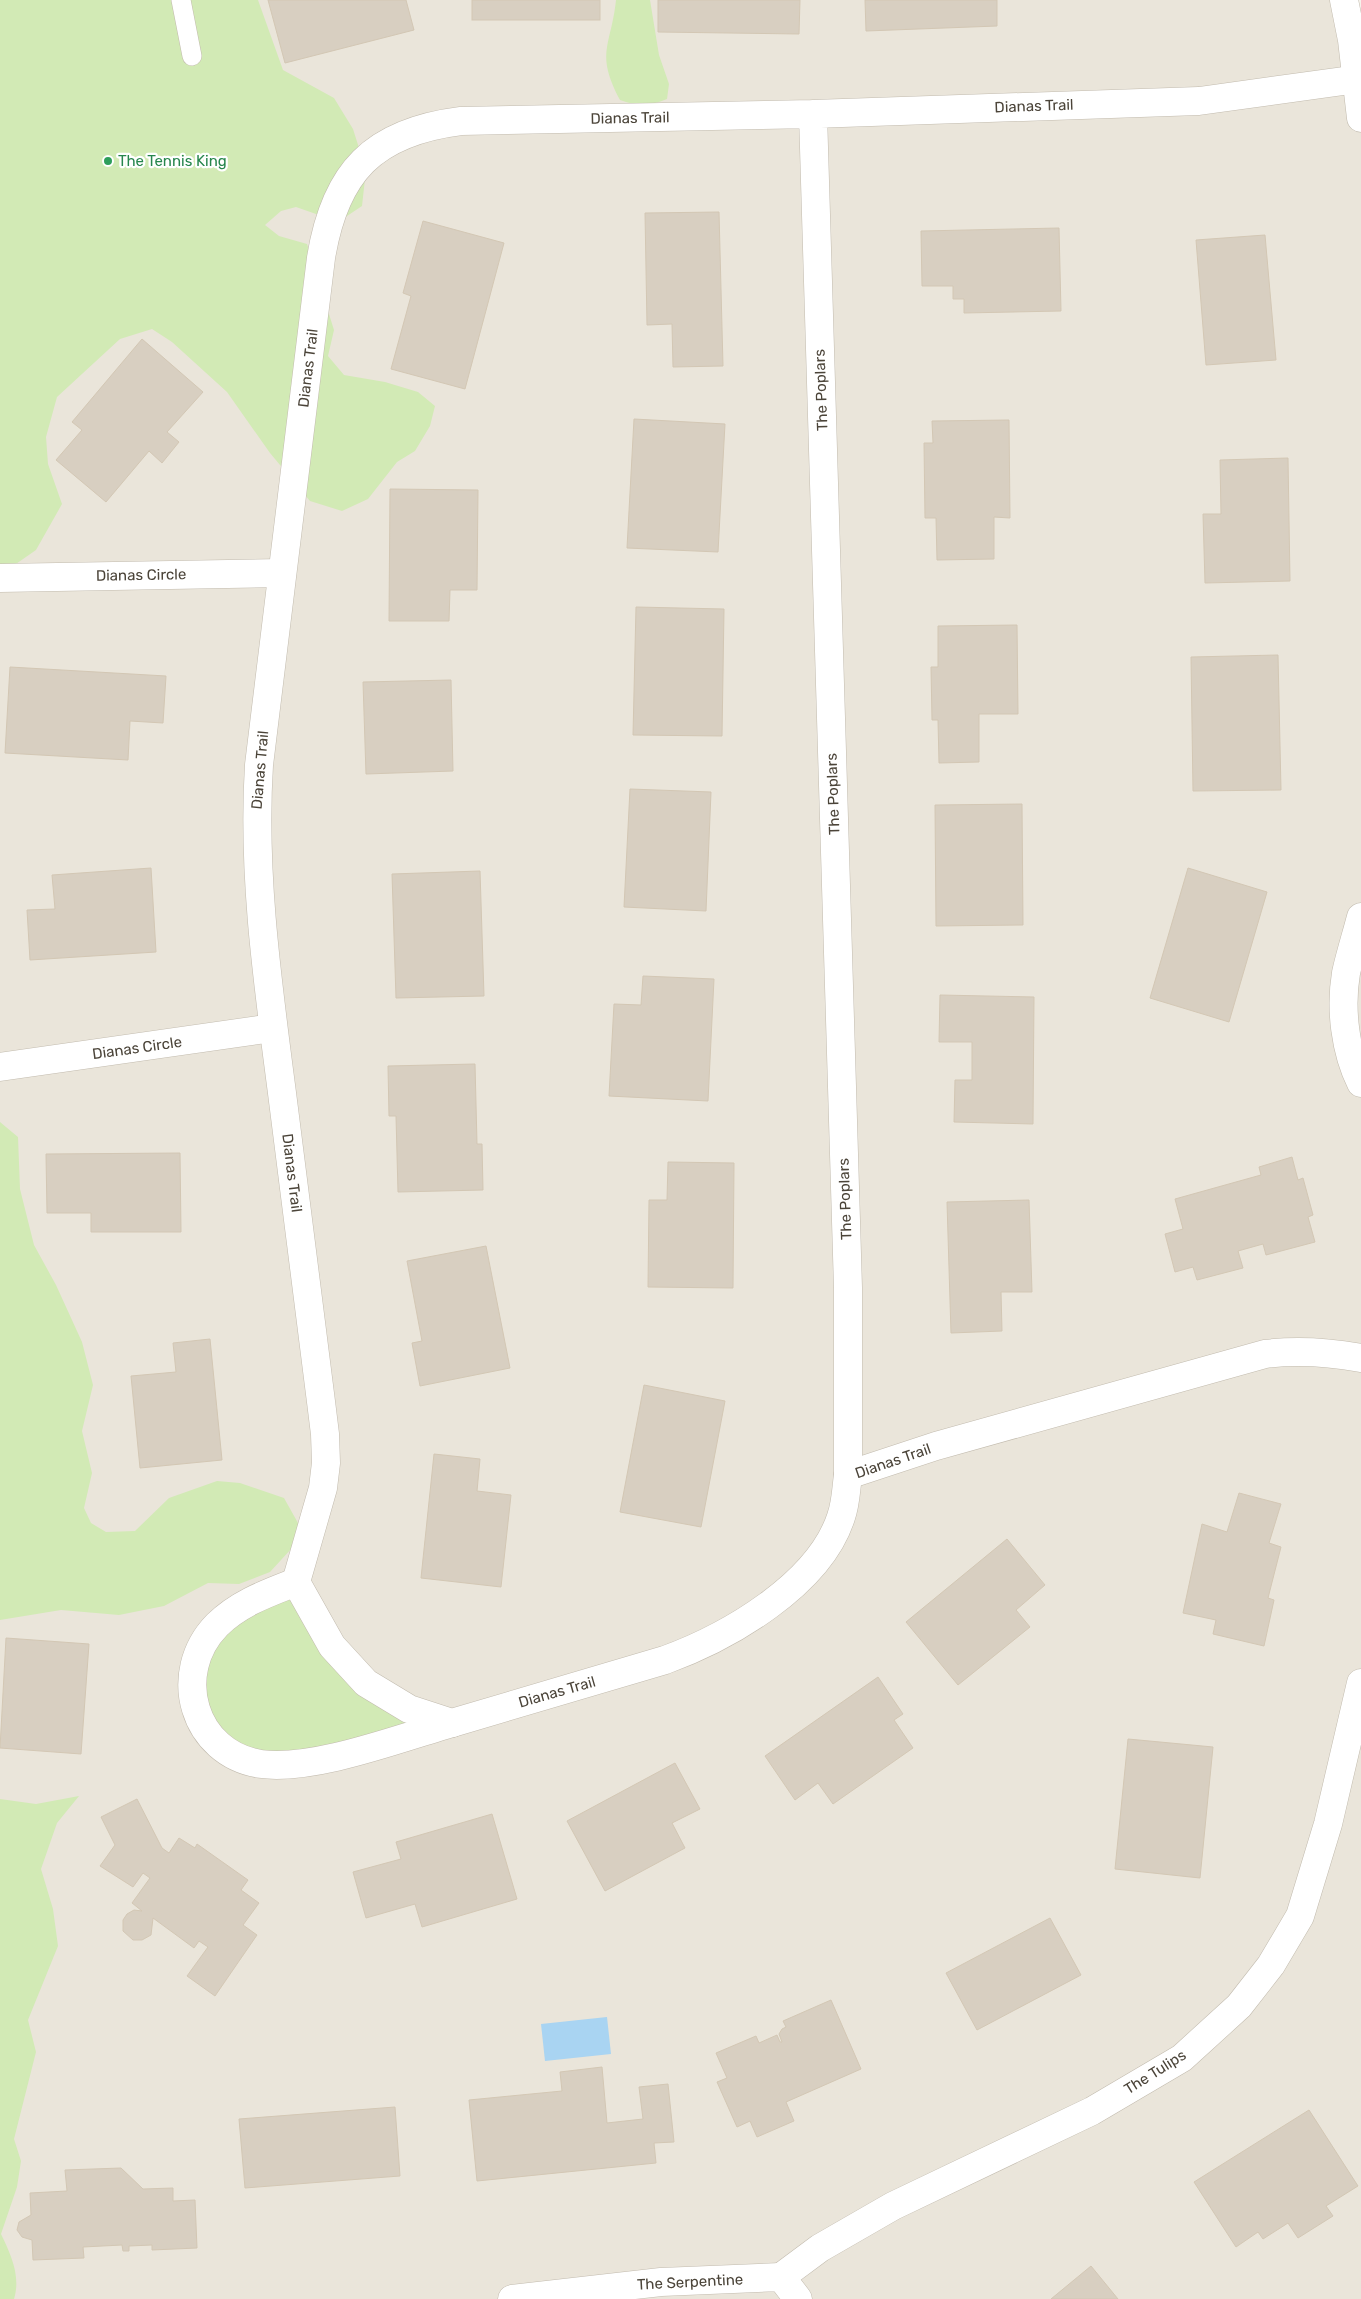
<svg xmlns="http://www.w3.org/2000/svg" width="1361" height="2299" viewBox="0 0 1361 2299" font-family="Rubik,sans-serif">
	<style>
		.residential { fill: #eae5da }
		.green { fill: #d2eab5 }
		.water { fill: #a9d4f2 }
		.building { fill: #d8cfc1; stroke: #d3c7b4 }
		.lines { fill: none; stroke-linecap: round; stroke-linejoin: round }
		.lane-casing { stroke: #c2bbae; stroke-width: 20 }
		.street-casing { stroke: #c2bbae; stroke-width: 29 }
		.lane { stroke: #fff; stroke-width: 19 }
		.street { stroke: #fff; stroke-width: 28 }
		.leisure-dot { fill: #2e9e5b; stroke: #fff; stroke-width: 2 }
		.labels { text-anchor: middle; stroke-width: 4.5; stroke-linejoin: round; paint-order: stroke }
		.street-label { font-size: 15px; fill: #4b4439; stroke: #fff }
		.leisure-label { font-size: 15px; fill: #27864d; stroke: #fff; text-anchor: start }
	</style>
	<rect width="100%" height="100%" fill="#f6f3ec"/>
	<path class="residential" d="M 0,0 L 1344,0 L 1361,117 L 1361,2299 L 0,2299 Z"/>
	<g class="green">
		<path d="M 0,0 L 258,0 L 283,70 L 334,98 L 353,129 L 366,170 L 362,206 L 344,218 L 316,214 L 296,207 L 281,211 L 265,225 L 279,236 L 307,244 L 334,330 L 328,356 L 344,375 L 385,382 L 418,392 L 435,406 L 430,426 L 415,451 L 397,462 L 368,499 L 342,511 L 310,501 L 270,453 L 227,392 L 172,342 L 152,329 L 120,339 L 57,397 L 46,437 L 48,464 L 62,504 L 36,550 L 13,566 L 0,565 Z"/>
		<path d="M 616,0 L 650,0 L 659,55 L 669,84 L 667,99 C 650,106 638,107 620,100 C 595,52 611,47 616,0 Z"/>
		<path d="M 0,1122 L 18,1137 L 20,1189 L 34,1245 L 56,1285 L 82,1342 L 93,1385 L 82,1431 L 92,1473 L 84,1508 L 91,1523 L 106,1532 L 135,1531 L 169,1498 L 217,1481 L 240,1483 L 284,1498 L 298,1523 L 298,1536 L 292,1548 L 270,1572 L 239,1584 L 208,1583 L 164,1606 L 119,1615 L 61,1610 L 0,1620 Z"/>
		<path d="M 296,1582 L 332,1646 L 452,1723 L 287,1764 L 215,1742 L 197,1659 L 204,1642 Z"/>
		<path d="M 79,1796 L 57,1823 L 41,1869 L 53,1909 L 58,1946 L 28,2020 L 36,2052 L 14,2139 L 21,2161 L 17,2187 L 1,2234 C 11,2255 21,2276 14,2299 L 0,2299 L 0,1799 L 36,1804 Z"/>
	</g>
	<path class="water" d="M 607,2017 L 611,2054 L 545,2061 L 541,2024 Z"/>
	<g class="building">
		<path d="M 268,0 L 406,0 L 414,30 L 285,63 Z"/>
		<rect x="472" y="0" width="128" height="20"/>
		<path d="M 658,0 L 800,0 L 799,34 L 658,32 Z"/>
		<path d="M 865,0 L 997,0 L 997,26 L 866,31 Z"/>
		<path d="M 719,212 L 723,366 L 673,367 L 672,324 L 647,325 L 645,213 Z"/>
		<path d="M 423,221 L 504,243 L 465,389 L 391,369 L 411,296 L 403,293 Z"/>
		<path d="M 1059,228 L 1061,311 L 964,313 L 964,299 L 953,299 L 953,286 L 922,286 L 921,231 Z"/>
		<path d="M 1265,235 L 1276,360 L 1206,365 L 1196,240 Z"/>
		<path d="M 142,339 L 203,392 L 167,432 L 179,442 L 162,463 L 149,451 L 106,502 L 56,460 L 82,430 L 72,422 Z"/>
		<path d="M 634,419 L 725,424 L 718,552 L 627,548 Z"/>
		<path d="M 1009,420 L 1010,518 L 994,517 L 994,559 L 937,560 L 936,518 L 925,518 L 924,443 L 933,443 L 932,421 Z"/>
		<path d="M 1288,458 L 1290,581 L 1205,583 L 1203,514 L 1221,514 L 1220,460 Z"/>
		<path d="M 390,489 L 478,490 L 477,590 L 450,590 L 449,621 L 389,621 Z"/>
		<path d="M 636,607 L 724,609 L 722,736 L 633,735 Z"/>
		<path d="M 1017,625 L 1018,714 L 979,714 L 979,762 L 939,763 L 938,720 L 932,720 L 931,667 L 938,667 L 938,626 Z"/>
		<path d="M 1278,655 L 1281,790 L 1193,791 L 1191,657 Z"/>
		<path d="M 10,667 L 166,676 L 163,723 L 130,721 L 128,760 L 5,753 Z"/>
		<path d="M 451,680 L 453,771 L 366,774 L 363,682 Z"/>
		<path d="M 630,789 L 711,792 L 706,911 L 624,907 Z"/>
		<path d="M 1022,804 L 1023,925 L 936,926 L 935,805 Z"/>
		<path d="M 151,868 L 156,952 L 30,960 L 27,910 L 55,909 L 52,875 Z"/>
		<path d="M 1188,868 L 1267,892 L 1229,1022 L 1150,998 Z"/>
		<path d="M 480,871 L 484,996 L 396,998 L 392,874 Z"/>
		<path d="M 643,976 L 714,979 L 708,1101 L 609,1096 L 614,1004 L 641,1005 Z"/>
		<path d="M 940,995 L 1034,997 L 1033,1124 L 954,1122 L 955,1080 L 972,1080 L 972,1042 L 939,1042 Z"/>
		<path d="M 475,1064 L 477,1144 L 482,1144 L 483,1190 L 398,1192 L 396,1116 L 389,1116 L 388,1066 Z"/>
		<path d="M 180,1153 L 181,1232 L 91,1232 L 91,1213 L 47,1213 L 46,1154 Z"/>
		<path d="M 1292,1157 L 1298,1180 L 1303,1178 L 1313,1215 L 1308,1217 L 1315,1242 L 1266,1255 L 1263,1244 L 1238,1251 L 1243,1268 L 1197,1280 L 1193,1267 L 1175,1272 L 1165,1234 L 1183,1229 L 1175,1199 L 1261,1175 L 1259,1167 Z"/>
		<path d="M 668,1162 L 734,1163 L 733,1288 L 648,1287 L 649,1200 L 667,1200 Z"/>
		<path d="M 1029,1200 L 1032,1292 L 1001,1292 L 1002,1331 L 951,1333 L 947,1202 Z"/>
		<path d="M 486,1246 L 510,1368 L 420,1386 L 412,1343 L 422,1341 L 407,1261 Z"/>
		<path d="M 210,1339 L 222,1460 L 140,1468 L 131,1376 L 176,1372 L 173,1343 Z"/>
		<path d="M 644,1385 L 725,1401 L 701,1527 L 620,1512 Z"/>
		<path d="M 434,1454 L 480,1459 L 477,1491 L 511,1495 L 501,1587 L 421,1578 Z"/>
		<path d="M 1239,1493 L 1281,1504 L 1269,1543 L 1281,1547 L 1268,1598 L 1274,1600 L 1264,1646 L 1213,1634 L 1216,1620 L 1183,1613 L 1202,1524 L 1227,1532 Z"/>
		<path d="M 1007,1539 L 1045,1585 L 1016,1610 L 1030,1627 L 958,1685 L 906,1622 Z"/>
		<path d="M 6,1638 L 89,1644 L 81,1754 L 0,1748 Z"/>
		<path d="M 878,1677 L 903,1714 L 894,1720 L 913,1748 L 833,1804 L 818,1783 L 795,1800 L 765,1756 Z"/>
		<path d="M 1128,1739 L 1213,1747 L 1200,1878 L 1115,1869 Z"/>
		<path d="M 675,1763 L 700,1809 L 672,1823 L 685,1848 L 605,1891 L 567,1821 Z"/>
		<path d="M 137,1799 L 162,1848 L 169,1853 L 179,1838 L 195,1848 L 197,1844 L 248,1880 L 241,1890 L 259,1903 L 243,1925 L 257,1935 L 215,1996 L 187,1976 L 208,1947 L 199,1941 L 194,1948 L 153,1918 L 151,1935 L 142,1940 L 133,1940 L 123,1931 L 123,1920 L 127,1914 L 134,1910 L 142,1911 L 132,1903 L 150,1878 L 143,1873 L 133,1887 L 100,1866 L 115,1845 L 101,1817 Z"/>
		<path d="M 492,1814 L 517,1899 L 422,1927 L 415,1904 L 366,1918 L 353,1872 L 401,1859 L 396,1842 Z"/>
		<path d="M 1050,1918 L 1081,1975 L 977,2030 L 946,1973 Z"/>
		<path d="M 831,2000 L 861,2069 L 786,2102 L 794,2121 L 757,2137 L 750,2121 L 737,2127 L 717,2082 L 727,2078 L 716,2053 L 756,2036 L 759,2043 L 777,2035 L 780,2042 L 782,2042 L 779,2034 L 782,2029 L 786,2027 L 783,2021 Z"/>
		<path d="M 602,2067 L 607,2123 L 643,2119 L 639,2087 L 668,2084 L 674,2142 L 654,2143 L 656,2163 L 477,2181 L 469,2100 L 562,2091 L 560,2072 Z"/>
		<path d="M 395,2107 L 400,2176 L 245,2188 L 239,2119 Z"/>
		<path d="M 1309,2110 L 1358,2186 L 1326,2206 L 1333,2216 L 1298,2238 L 1288,2223 L 1263,2239 L 1258,2232 L 1236,2247 L 1194,2182 Z"/>
		<path d="M 121,2168 L 143,2189 L 173,2188 L 173,2201 L 195,2200 L 197,2248 L 152,2250 L 152,2245 L 129,2246 L 129,2251 L 123,2251 L 122,2245 L 83,2247 L 84,2258 L 33,2260 L 32,2240 L 22,2237 L 17,2230 L 19,2222 L 31,2215 L 30,2193 L 67,2191 L 65,2170 Z"/>
		<path d="M 1091,2266 L 1118,2299 L 1051,2299 Z"/>
	</g>
	<g class="lines">
		<g class="lane-casing">
			<path id="lane" d="M 181,0 L 192,56"/>
		</g>
		<g class="street-casing">
			<g id="street">
				<path d="M 1344,0 L 1352,40 L 1361,118"/>
				<path d="M 813,114 L 848,1288 L 848,1475 C 846,1489 846,1503 841,1517 C 819,1585 728,1637 665,1660 L 452,1723 L 409,1709 L 366,1683 L 332,1646 L 296,1582 L 323,1488 L 326,1463 L 325,1434 C 311,1320 296,1206 282,1093 C 268,985 252,874 259,765 L 321,258 C 335,172 373,132 461,121 L 813,114 L 1199,101 L 1358,79"/>
				<path d="M 0,578 L 282,573"/>
				<path d="M 1361,917 C 1356,936 1350,955 1346,973 C 1340,1009 1345,1051 1361,1083"/>
				<path d="M 0,1067 L 273,1028"/>
				<path d="M 848,1475 L 936,1446 L 1265,1354 C 1298,1350 1328,1352 1361,1358"/>
				<path d="M 296,1582 C 268,1593 239,1603 217,1625 C 170,1673 193,1754 261,1764 C 314,1771 400,1738 452,1723"/>
				<path d="M 781,2277 L 820,2248 L 893,2206 L 1092,2111 L 1182,2058 L 1239,2006 L 1271,1965 L 1300,1916 L 1328,1824 L 1361,1683"/>
				<path d="M 512,2299 L 661,2282 L 781,2277 L 798,2299"/>
			</g>
		</g>
		<use href="#lane" class="lane"/>
		<use href="#street" class="street"/>
	</g>
	<circle class="leisure-dot" cx="108" cy="161" r="5"/>
	<g class="labels">
		<g class="street-label">
			<text transform="translate(1034 106) rotate(-2)" y="5">Dianas Trail</text>
			<text transform="translate(630 118) rotate(-1)" y="5">Dianas Trail</text>
			<text transform="translate(308 368) rotate(-83)" y="5">Dianas Trail</text>
			<text transform="translate(821 390) rotate(-92)" y="5">The Poplars</text>
			<text transform="translate(141 575) rotate(-1)" y="5">Dianas Circle</text>
			<text transform="translate(260 770) rotate(-85)" y="5">Dianas Trail</text>
			<text transform="translate(833 794) rotate(-92)" y="5">The Poplars</text>
			<text transform="translate(137 1048) rotate(-8)" y="5">Dianas Circle</text>
			<text transform="translate(292 1173) rotate(83)" y="5">Dianas Trail</text>
			<text transform="translate(845 1199) rotate(-92)" y="5">The Poplars</text>
			<text transform="translate(893 1461) rotate(-19)" y="5">Dianas Trail</text>
			<text transform="translate(557 1692) rotate(-16)" y="5">Dianas Trail</text>
			<text transform="translate(1155 2072) rotate(-32)" y="5">The Tulips</text>
			<text transform="translate(690 2282) rotate(-3)" y="5">The Serpentine</text>
		</g>
		<g class="leisure-label">
			<text x="118" y="166">The Tennis King</text>
		</g>
	</g>
</svg>
